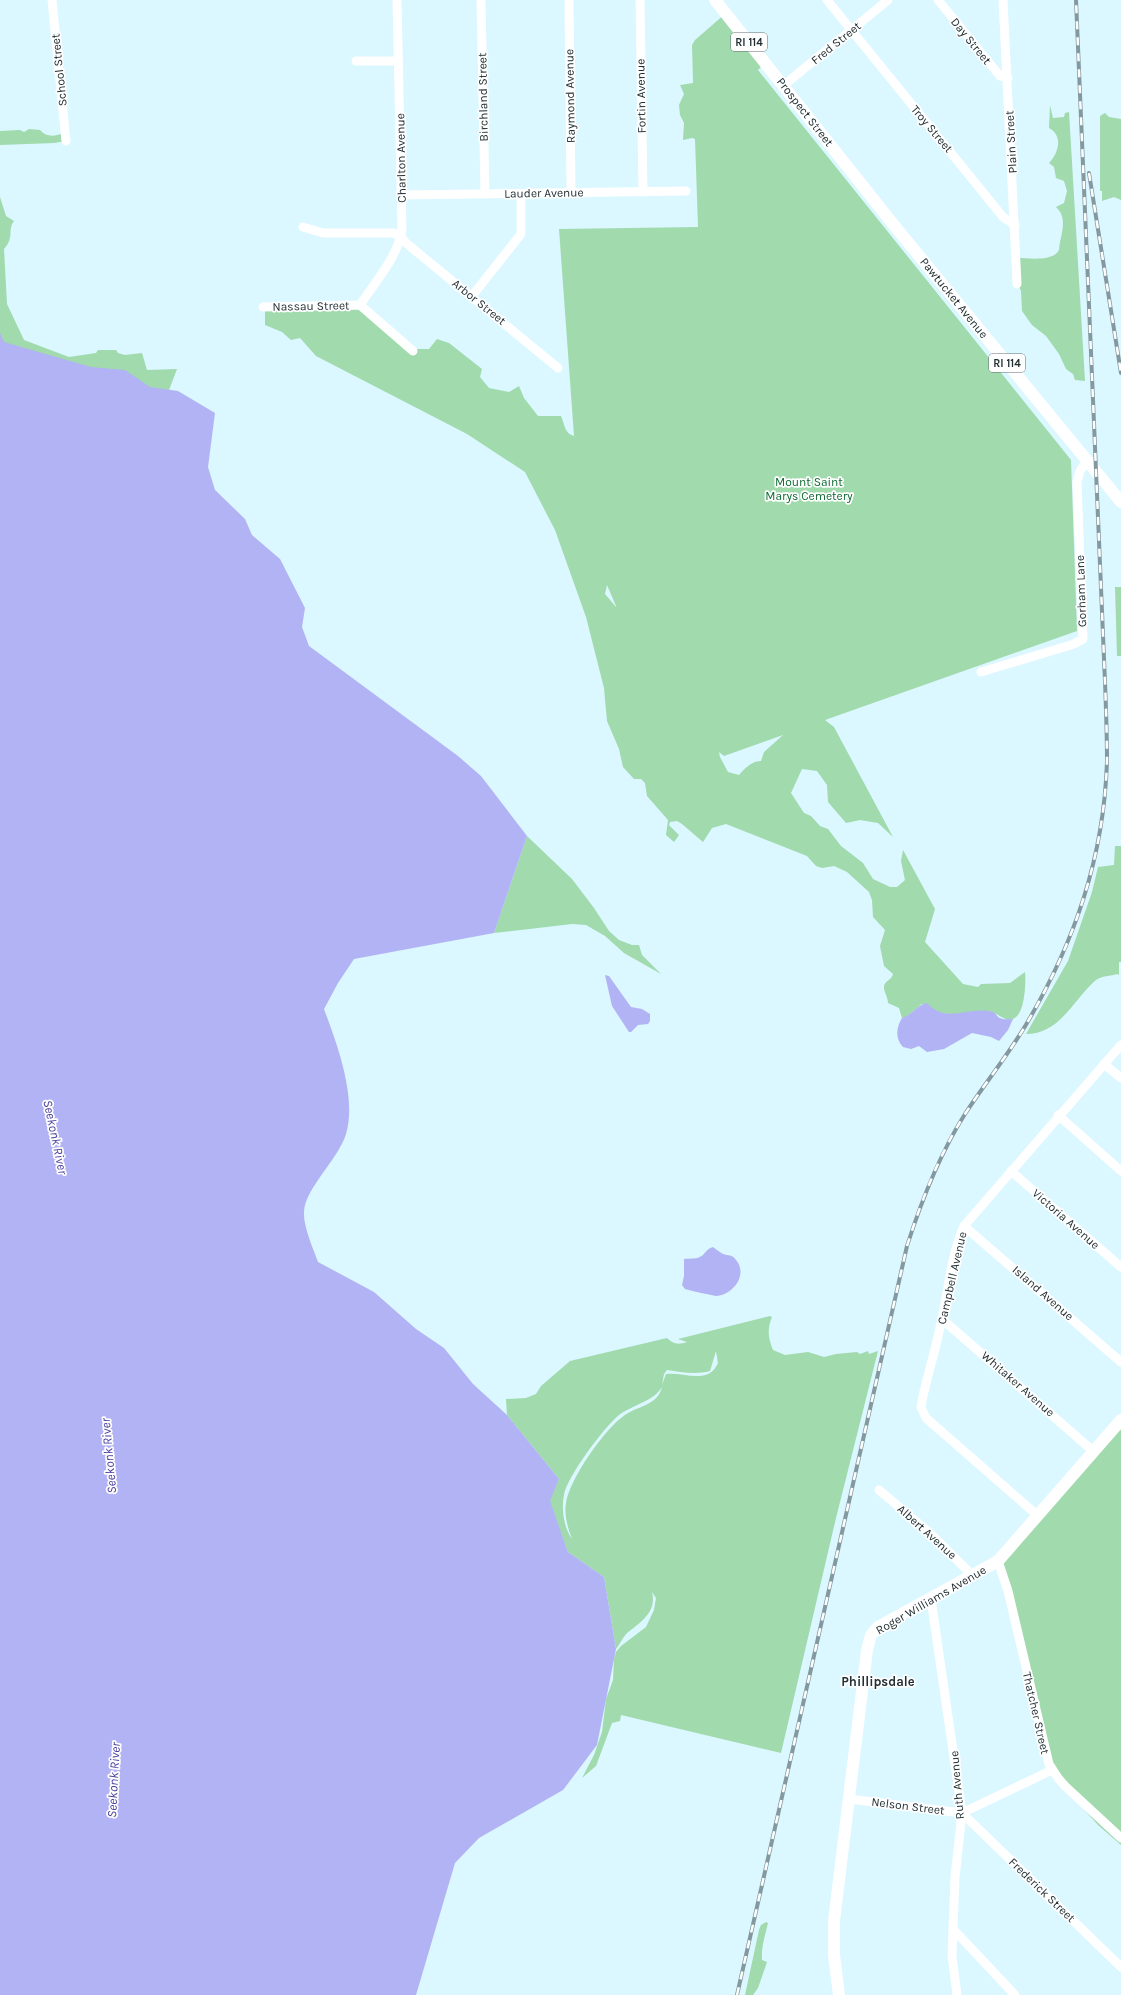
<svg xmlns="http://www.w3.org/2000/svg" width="1121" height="1995" viewBox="0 0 1121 1995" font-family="Karla,sans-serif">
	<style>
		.green { fill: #a0daad; fill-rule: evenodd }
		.water { fill: #b2b3f4 }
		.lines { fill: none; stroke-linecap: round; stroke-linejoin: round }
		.minor { stroke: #fff; stroke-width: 9 }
		.major { stroke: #fff; stroke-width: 12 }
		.rail-casing { stroke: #84999f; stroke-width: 4 }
		.rail { stroke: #fefefe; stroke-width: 2.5; stroke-dasharray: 8; stroke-linecap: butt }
		.labels { text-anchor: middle; stroke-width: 3.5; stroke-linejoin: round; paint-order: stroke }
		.shield { fill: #fefefe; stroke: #646d70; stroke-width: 1 }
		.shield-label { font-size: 11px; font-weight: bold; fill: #222f33 }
		.street-label { font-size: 12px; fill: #222f33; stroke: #fefefe }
		.park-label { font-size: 12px; fill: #0d6832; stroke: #fefefe }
		.water-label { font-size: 13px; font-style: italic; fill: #4a419e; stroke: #fefefe }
		.neighbourhood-label { font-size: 13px; font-weight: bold; fill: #222f33; stroke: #fefefe }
	</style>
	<rect width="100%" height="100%" fill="#dbf7ff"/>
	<g class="green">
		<path d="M 725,14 L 765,63 L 758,70 L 1071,460 L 1077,631 L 825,720 L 834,727 L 893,837 L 878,823 L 860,820 L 846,823 L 828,802 L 827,785 L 817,771 L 802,769 L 791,793 L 804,813 L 811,816 L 820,826 L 828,829 L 841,846 L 863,863 L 873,879 L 890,887 L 897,887 L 905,880 L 901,861 L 903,850 L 935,909 L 925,942 L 963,984 L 978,987 L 981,984 L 1010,983 L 1025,972 C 1026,982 1025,1010 1016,1017 C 1007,1025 999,1013 991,1012 C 978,1010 967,1014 954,1014 C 942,1015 932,1009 922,1004 L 906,1017 L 902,1018 L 899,1008 L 888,1003 C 888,998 884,992 884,987 C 884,981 892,980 893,974 L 884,966 L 880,946 L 885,930 L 873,917 L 872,900 L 869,892 L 847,872 L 834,866 L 822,868 L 816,866 L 807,856 L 726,824 L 712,828 L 703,842 L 682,824 L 677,821 L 670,822 L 669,825 L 679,835 L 674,842 L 666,835 L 668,820 L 647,796 L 645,783 L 641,779 L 634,779 L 623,767 L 619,749 L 607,721 L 604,688 L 586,617 L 555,530 L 525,472 L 467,434 L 316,356 L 300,338 L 291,340 L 282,332 L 265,325 L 265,310 L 359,307 L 412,349 L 429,349 L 437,339 L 449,343 L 482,369 L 480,377 L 489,388 L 509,392 L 519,386 L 524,398 L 538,416 L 561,416 C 565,425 564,433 574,436 L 559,229 L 698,227 L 695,139 L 692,138 L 683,140 L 684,123 L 680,115 L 679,105 L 684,94 L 680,85 L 693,83 L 692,45 L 695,40 ZM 607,585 L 616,606 L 616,607 L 605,594 ZM 783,735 L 764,752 L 761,761 C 752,761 745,768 739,775 L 728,772 L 720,757 L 719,752 L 724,756 Z"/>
		<path d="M 1050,105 L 1053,118 L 1064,117 L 1065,113 L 1069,112 L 1085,381 L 1075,380 L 1073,374 L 1066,369 L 1059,354 L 1046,336 L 1032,325 L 1022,311 L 1021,291 L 1018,284 L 1017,258 C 1029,258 1053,262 1059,250 C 1060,235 1069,219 1056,207 L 1064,203 L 1067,191 L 1064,181 L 1056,178 L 1054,167 L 1049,163 C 1058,154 1064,136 1049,128 Z"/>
		<path d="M 1105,113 L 1109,117 L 1121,119 L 1121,200 L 1114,197 L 1102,201 L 1102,191 L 1100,191 L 1100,116 Z"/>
		<path d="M 29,129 L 40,130 C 47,138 55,136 65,133 L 66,141 L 54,143 L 0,145 L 0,131 L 20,130 L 24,132 Z"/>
		<path d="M 0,197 L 6,216 L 14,221 C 7,230 15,237 4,249 L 7,304 L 24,340 L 69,357 L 96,353 L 98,350 L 116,350 L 118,353 L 125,355 L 142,353 L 147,370 L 177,369 L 169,390 L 169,397 L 14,361 L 10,344 L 0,345 Z"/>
		<path d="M 1115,587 L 1121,587 L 1121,656 L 1117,656 Z"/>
		<path d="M 527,836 L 572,879 L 594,908 L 609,931 L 619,940 L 632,945 L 639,945 L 642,955 L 661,974 L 624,953 L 605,936 L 586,925 L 572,924 L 494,933 Z"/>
		<path d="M 1115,846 L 1121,846 L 1121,962 L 1119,962 L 1119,975 L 1117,974 C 1111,976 1101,976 1096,980 C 1073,1000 1060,1034 1026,1034 L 1068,961 L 1092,892 L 1098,867 L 1114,865 Z"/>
		<path d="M 770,1316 L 772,1317 C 767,1329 768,1338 773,1350 L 785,1355 L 808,1352 L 824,1357 L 836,1354 L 857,1352 L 860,1354 L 868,1351 L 869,1354 L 878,1351 L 836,1518 L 781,1753 L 621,1715 L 620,1721 L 612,1723 L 596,1766 L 582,1778 L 594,1755 L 602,1732 L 606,1699 L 613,1680 L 614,1659 L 616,1652 L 621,1646 L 646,1627 L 654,1610 L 656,1598 L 652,1592 C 657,1612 641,1622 627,1633 C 623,1637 620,1644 616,1649 L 604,1577 L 568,1552 L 549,1501 L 559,1479 L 507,1415 L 506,1399 L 526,1398 L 536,1394 L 541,1386 L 570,1361 L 667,1338 C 673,1344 678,1345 687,1342 L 678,1339 ZM 716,1351 L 718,1363 C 709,1385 684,1372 666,1374 L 662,1385 L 664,1374 L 667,1370 C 681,1372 695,1375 710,1371 ZM 662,1387 C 658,1405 638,1406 625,1415 C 605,1428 569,1480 566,1503 C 564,1516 568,1528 572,1539 C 564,1528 561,1509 564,1495 C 566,1478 605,1426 619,1415 C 632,1405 654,1401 662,1387 Z"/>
		<path d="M 1121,1426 L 1121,1845 L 1098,1825 L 1051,1773 L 999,1564 Z"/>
		<path d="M 766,1922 L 768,1923 C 765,1936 761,1947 762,1960 L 767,1962 L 758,1988 L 753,1995 L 745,1995 L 759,1930 L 761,1925 Z"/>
	</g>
	<g class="water">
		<path d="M 0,333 L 4,342 L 91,367 L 125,370 L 150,387 L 178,391 L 215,413 L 208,467 L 215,490 L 245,519 L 252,535 L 280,559 L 305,608 L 302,627 L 309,646 L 458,756 L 481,776 L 527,836 L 494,933 L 354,959 L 338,983 L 324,1009 C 337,1044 357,1097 346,1134 C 338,1160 305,1188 304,1212 C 303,1226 313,1248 318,1262 L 374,1292 L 416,1329 L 444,1348 L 473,1384 L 507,1415 L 559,1479 L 550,1501 L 568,1552 L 604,1577 L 616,1649 L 597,1745 L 563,1790 L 479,1838 L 455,1863 L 416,1995 L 0,1995 Z"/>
		<path d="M 605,975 L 609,976 L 631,1007 L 642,1009 L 650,1014 L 650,1021 L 648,1024 L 638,1025 L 631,1032 L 629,1032 L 612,1006 Z"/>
		<path d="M 927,1003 C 947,1025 969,1005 993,1012 C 996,1013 997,1017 1000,1018 C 1003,1020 1009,1019 1013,1019 L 1008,1030 L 999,1041 L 991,1037 L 972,1033 L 944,1049 L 927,1052 L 919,1046 L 911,1049 L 903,1047 C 895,1038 896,1028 902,1018 C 912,1015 917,1005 927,1003 Z"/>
		<path d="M 713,1247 C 716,1249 719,1252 723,1254 C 728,1256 732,1254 736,1260 C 748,1274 734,1294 717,1296 C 715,1296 687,1290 685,1289 L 682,1285 L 684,1276 L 684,1259 C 691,1258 697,1260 703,1255 C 707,1251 707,1249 713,1247 Z"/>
	</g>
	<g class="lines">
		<g class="minor">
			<path d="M 52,0 L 66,141"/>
			<path d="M 481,0 L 485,194"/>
			<path d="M 569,0 L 571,193"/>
			<path d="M 640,0 L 643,192"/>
			<path d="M 827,0 L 1003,217 L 1015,225"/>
			<path d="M 938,0 L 1000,76 L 1008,78"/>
			<path d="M 1003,0 L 1017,284"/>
			<path d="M 356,61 L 398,61"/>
			<path d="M 784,85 L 888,0"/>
			<path d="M 401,195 L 686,191"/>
			<path d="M 303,227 L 323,233 L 393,233 L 401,236 L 406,243 L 558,368"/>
			<path d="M 472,296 L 521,234 L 521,194"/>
			<path d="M 360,305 C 375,282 398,257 402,229 L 397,0"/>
			<path d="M 263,307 L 360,305 L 413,351"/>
			<path d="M 981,672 L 1074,644 L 1083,639 L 1077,482 L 1080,471 L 1086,462"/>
			<path d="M 1104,1064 L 1121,1078"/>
			<path d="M 1058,1115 L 1121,1171"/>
			<path d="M 1011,1171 L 1121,1267"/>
			<path d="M 964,1226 L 1121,1362"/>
			<path d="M 942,1319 L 1093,1451"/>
			<path d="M 879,1490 L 931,1534 L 973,1576"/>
			<path d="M 1037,1515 L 926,1418 L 921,1407 L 923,1396 C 929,1370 937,1344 942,1318 C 949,1287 951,1255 964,1226 L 1121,1045"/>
			<path d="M 998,1561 L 1008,1591 L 1049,1764 L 1058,1778 L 1065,1786 L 1121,1838"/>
			<path d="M 931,1599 L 962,1813 L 955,1877 L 952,1956 L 957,1995"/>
			<path d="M 849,1799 L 962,1813 L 1052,1770"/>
			<path d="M 962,1813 L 1121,1967"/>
			<path d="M 953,1929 L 1015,1995"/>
		</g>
		<g class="major">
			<path d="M 715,0 L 893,224 L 1121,502"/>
			<path d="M 839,1995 L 834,1955 L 834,1921 L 867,1650 L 871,1635 L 878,1627 L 998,1561 L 1121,1420"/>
		</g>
		<g class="rail-casing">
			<g id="rail">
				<path d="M 1089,173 L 1121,373"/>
				<path d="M 737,1995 L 907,1246 C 922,1199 939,1155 965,1114 C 985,1083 1009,1054 1027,1023 C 1075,941 1104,857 1107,761 C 1107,735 1106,708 1105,682 L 1076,0"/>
			</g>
		</g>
		<use href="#rail" class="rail"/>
	</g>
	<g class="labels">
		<g class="shield">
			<rect x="731" y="33" width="36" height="18" rx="3"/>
			<rect x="989" y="354" width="36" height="18" rx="3"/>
		</g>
		<g class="shield-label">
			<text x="749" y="46">RI 114</text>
			<text x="1007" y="367">RI 114</text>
		</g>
		<g class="street-label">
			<text transform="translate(971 41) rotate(51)" y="4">Day Street</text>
			<text transform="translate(836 43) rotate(-39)" y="4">Fred Street</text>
			<text transform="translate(59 70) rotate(-96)" y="4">School Street</text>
			<text transform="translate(570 96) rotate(-91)" y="4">Raymond Avenue</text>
			<text transform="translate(641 96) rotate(-91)" y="4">Fortin Avenue</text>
			<text transform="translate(483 97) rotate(-91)" y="4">Birchland Street</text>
			<text transform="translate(805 112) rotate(52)" y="4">Prospect Street</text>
			<text transform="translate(932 129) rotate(50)" y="4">Troy Street</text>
			<text transform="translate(1011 142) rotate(-93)" y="4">Plain Street</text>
			<text transform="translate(401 158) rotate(-91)" y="4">Charlton Avenue</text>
			<text transform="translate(544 193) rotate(-1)" y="4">Lauder Avenue</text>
			<text transform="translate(954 298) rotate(51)" y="4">Pawtucket Avenue</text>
			<text transform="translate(479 302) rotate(39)" y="4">Arbor Street</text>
			<text transform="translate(311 306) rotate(-1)" y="4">Nassau Street</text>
			<text transform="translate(1081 591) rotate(-92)" y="4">Gorham Lane</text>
			<text transform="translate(1066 1219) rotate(41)" y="4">Victoria Avenue</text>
			<text transform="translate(952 1278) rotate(-77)" y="4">Campbell Avenue</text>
			<text transform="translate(1043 1293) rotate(41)" y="4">Island Avenue</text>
			<text transform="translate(1018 1384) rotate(41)" y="4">Whitaker Avenue</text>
			<text transform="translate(927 1532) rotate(42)" y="4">Albert Avenue</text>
			<text transform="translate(931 1600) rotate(-30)" y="4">Roger Williams Avenue</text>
			<text transform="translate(1036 1713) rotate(77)" y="4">Thatcher Street</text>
			<text transform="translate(957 1785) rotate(-95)" y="4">Ruth Avenue</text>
			<text transform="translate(908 1806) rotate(7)" y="4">Nelson Street</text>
			<text transform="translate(1042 1890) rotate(44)" y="4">Frederick Street</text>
		</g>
		<g class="park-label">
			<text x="809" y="486">Mount Saint<tspan x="809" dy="14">Marys Cemetery</tspan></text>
		</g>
		<g class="water-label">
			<text transform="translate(56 1137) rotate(78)" y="5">Seekonk River</text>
			<text transform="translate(108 1456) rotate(-95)" y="5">Seekonk River</text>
			<text transform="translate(113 1780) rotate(-87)" y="5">Seekonk River</text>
		</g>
		<g class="neighbourhood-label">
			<text x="878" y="1686">Phillipsdale</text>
		</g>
	</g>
</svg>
